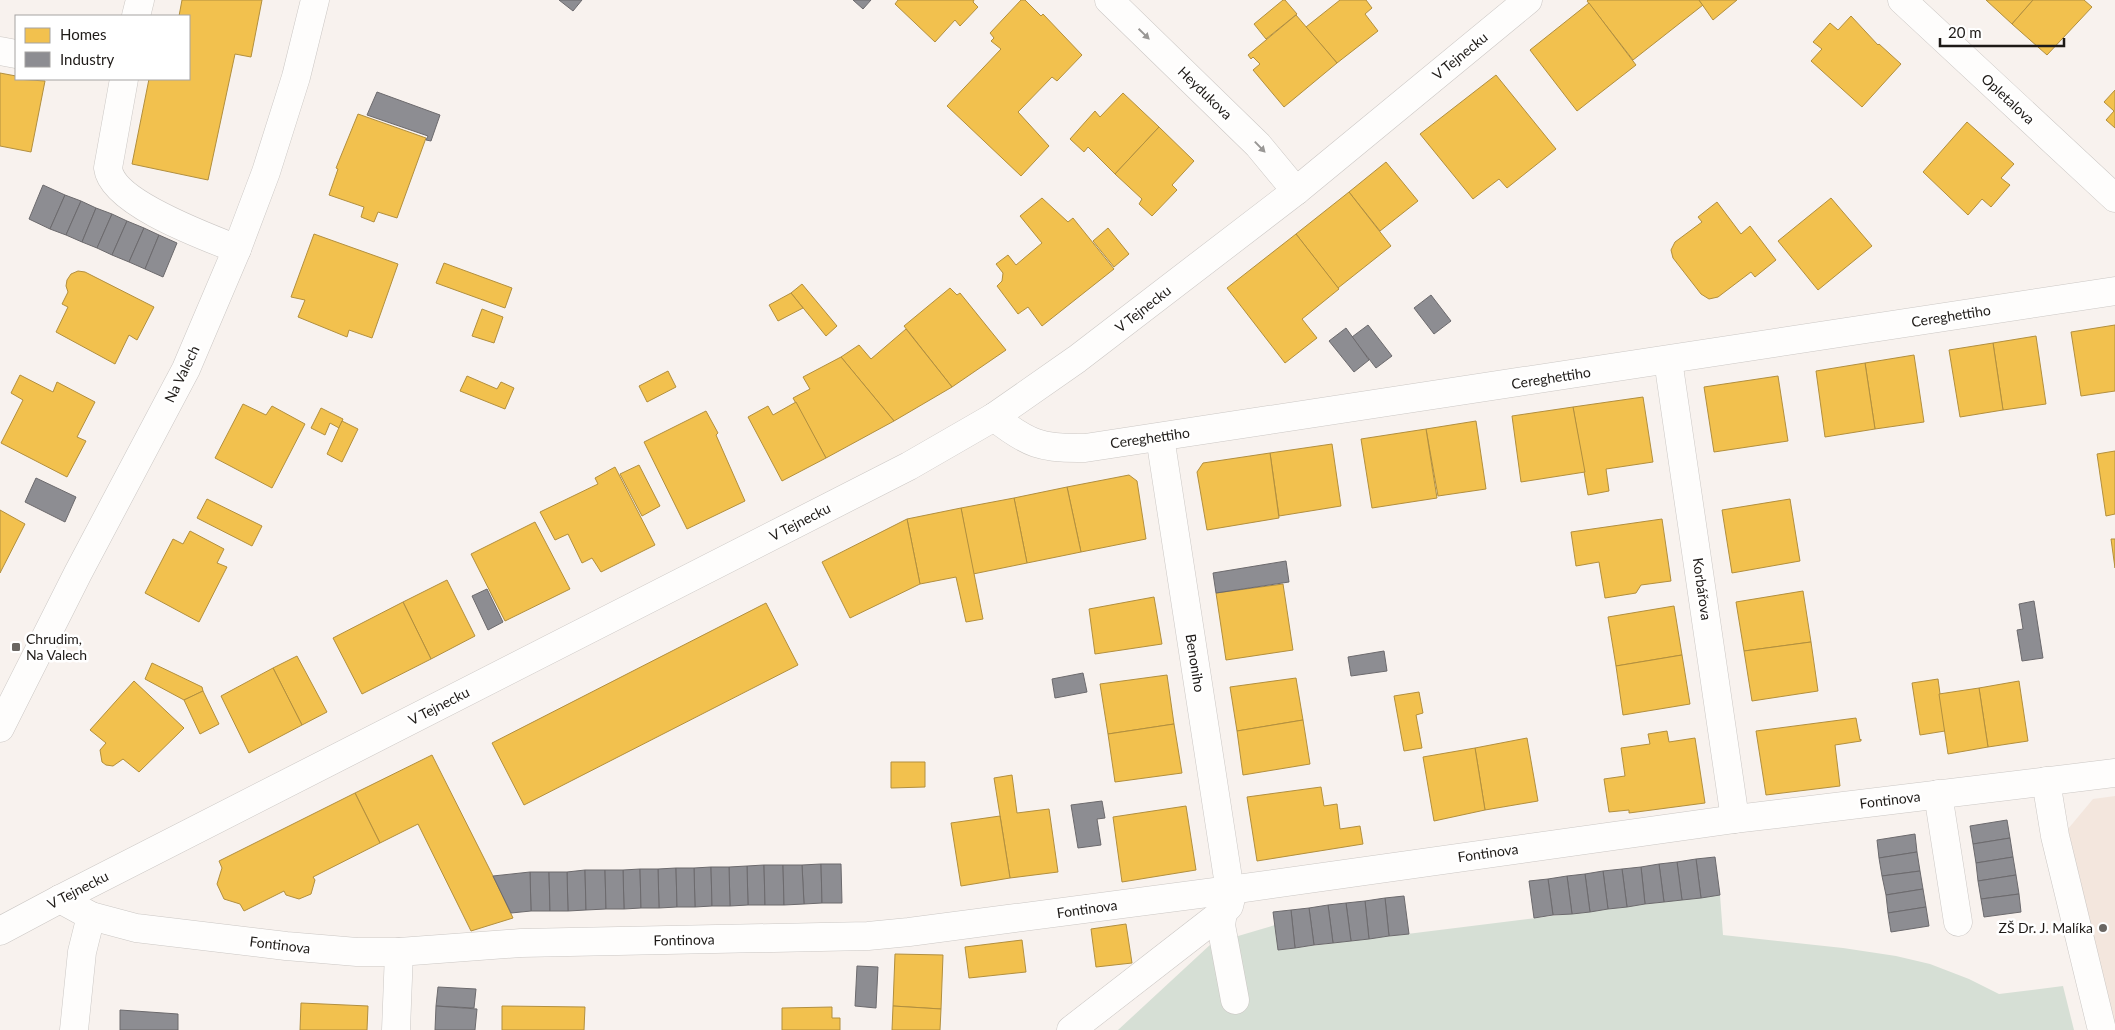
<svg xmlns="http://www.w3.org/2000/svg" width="2115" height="1030" viewBox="0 0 2115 1030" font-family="Lato,sans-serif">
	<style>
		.built { fill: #f3e6dd }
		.green { fill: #d6dfd5 }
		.homes { fill: #f2c14e; stroke: #b28f3e }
		.industry { fill: #8d8d92; stroke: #6c6a6d }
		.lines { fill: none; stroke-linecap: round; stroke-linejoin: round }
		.minor-casing { stroke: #cbc7c4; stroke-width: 29 }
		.minor { stroke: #fefdfc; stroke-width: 28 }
		.oneway { fill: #999795 }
		.poi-dot { fill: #6a6662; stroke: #fff; stroke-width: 2 }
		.labels { text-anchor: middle; stroke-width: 5; stroke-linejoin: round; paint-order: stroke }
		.street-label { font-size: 14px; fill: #1e1a17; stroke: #fff }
		.poi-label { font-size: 14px; fill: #1e1a17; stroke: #fff; text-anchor: start }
	</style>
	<rect width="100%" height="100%" fill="#f8f2ee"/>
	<path class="built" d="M 2115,796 L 2115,1026 L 2068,829 L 2093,799 Z"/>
	<path class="green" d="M 1720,895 L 1723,935 L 1843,948 L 1896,956 L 1930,964 L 1969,979 L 1999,994 L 2063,986 L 2074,1030 L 1118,1030 L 1211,944 L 1275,925 L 1278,950 Z"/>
	<g class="homes">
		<path d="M 182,0 L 262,0 L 251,57 L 235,54 L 208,180 L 132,164 L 149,79 L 189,79 L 189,16 L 179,16 Z"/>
		<path d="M 898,0 L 974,0 L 973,2 L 978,7 L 960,26 L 955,20 L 935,42 L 895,4 Z"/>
		<path d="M 1021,0 L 1025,0 L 1041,16 L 1043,14 L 1082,55 L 1057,81 L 1052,77 L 1018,112 L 1049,146 L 1021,176 L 947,106 L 1001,49 L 991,41 L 994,38 L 990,33 Z"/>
		<path d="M 1283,0 L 1285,0 L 1297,14 L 1266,39 L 1254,24 Z"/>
		<path d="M 1340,0 L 1366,0 L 1372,8 L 1365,14 L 1378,31 L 1337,63 L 1306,27 Z"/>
		<path d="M 1588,0 L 1699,0 L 1703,5 L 1633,60 L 1587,1 Z"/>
		<path d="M 1699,0 L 1737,0 L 1713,20 Z"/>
		<path d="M 1986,0 L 2033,0 L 2012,24 Z"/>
		<path d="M 2033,0 L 2084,0 L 2092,7 L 2047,55 L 2012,24 Z"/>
		<path d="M 1589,3 L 1636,65 L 1577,111 L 1530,50 Z"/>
		<path d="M 1296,15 L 1337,63 L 1284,107 L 1253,70 L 1260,64 L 1253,57 L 1251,59 L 1248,55 Z"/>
		<path d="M 1851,16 L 1878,45 L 1879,44 L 1901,64 L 1862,107 L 1811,61 L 1822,49 L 1813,42 L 1830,23 L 1838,30 Z"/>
		<path d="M 0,73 L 16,76 L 16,79 L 45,81 L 31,152 L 0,146 Z"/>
		<path d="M 1496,75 L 1556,149 L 1507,188 L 1499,179 L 1473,199 L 1420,134 Z"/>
		<path d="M 2115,90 L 2115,128 L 2106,120 L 2114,111 L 2104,102 Z"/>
		<path d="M 1123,93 L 1159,127 L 1115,174 L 1088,147 L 1084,152 L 1070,139 L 1095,111 L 1100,117 Z"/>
		<path d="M 358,114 L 426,138 L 397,218 L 378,212 L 374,222 L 361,217 L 364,207 L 329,195 L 338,169 L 336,168 Z"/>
		<path d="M 1967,122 L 2014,164 L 2001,178 L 2010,185 L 1991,207 L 1982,199 L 1968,215 L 1923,172 Z"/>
		<path d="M 1159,127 L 1194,161 L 1172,185 L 1177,190 L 1152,216 L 1139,204 L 1142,199 L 1115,174 Z"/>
		<path d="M 1386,162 L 1418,201 L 1380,231 L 1349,192 Z"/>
		<path d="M 1349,192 L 1391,246 L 1338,288 L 1296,234 Z"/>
		<path d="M 1042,198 L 1068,222 L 1073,218 L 1114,269 L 1042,326 L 1028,307 L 1018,314 L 997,286 L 1002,281 L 1003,273 L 996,264 L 1008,255 L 1016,265 L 1042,243 L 1020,216 Z"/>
		<path d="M 1831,198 L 1872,246 L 1818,290 L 1778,241 Z"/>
		<path d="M 1717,202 L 1741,234 L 1750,226 L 1776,260 L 1755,277 L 1751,272 L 1718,297 L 1709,299 L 1701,294 L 1673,258 L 1671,250 L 1675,242 L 1702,222 L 1698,217 Z"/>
		<path d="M 1108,228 L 1129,254 L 1114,267 L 1093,241 Z"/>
		<path d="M 314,234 L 398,264 L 372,338 L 349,330 L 347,337 L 298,317 L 305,300 L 291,297 Z"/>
		<path d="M 1296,234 L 1339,289 L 1302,319 L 1317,338 L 1285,363 L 1227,288 Z"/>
		<path d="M 444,263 L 512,288 L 505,308 L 436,283 Z"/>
		<path d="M 78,271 L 85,272 L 154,307 L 137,340 L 129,335 L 115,364 L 56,332 L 68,307 L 62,304 L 68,292 L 66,286 L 67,280 L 71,274 Z"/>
		<path d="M 802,284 L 837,326 L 826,336 L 791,293 Z"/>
		<path d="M 950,288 L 957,295 L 960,293 L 1006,350 L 952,387 L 904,326 Z"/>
		<path d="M 791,293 L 803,308 L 778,321 L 769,305 Z"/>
		<path d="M 482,309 L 503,317 L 494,343 L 472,336 Z"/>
		<path d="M 2115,325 L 2115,391 L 2081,396 L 2071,332 Z"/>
		<path d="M 906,329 L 952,387 L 894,421 L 841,357 L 859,345 L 871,359 Z"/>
		<path d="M 2036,336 L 2046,404 L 2003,410 L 1993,343 Z"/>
		<path d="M 1993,343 L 2003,410 L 1960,417 L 1949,350 Z"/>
		<path d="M 1914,355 L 1924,422 L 1875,429 L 1865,363 Z"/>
		<path d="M 841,357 L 894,421 L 826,458 L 793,398 L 810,389 L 803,377 Z"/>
		<path d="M 1865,363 L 1875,429 L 1825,437 L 1816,371 Z"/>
		<path d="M 668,371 L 676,387 L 647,402 L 639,386 Z"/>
		<path d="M 20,375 L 53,392 L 57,382 L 95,402 L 77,437 L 86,441 L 67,477 L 1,443 L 23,400 L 11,393 Z"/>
		<path d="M 467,376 L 497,389 L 501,382 L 514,388 L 505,409 L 460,391 Z"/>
		<path d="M 1778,376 L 1788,441 L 1714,452 L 1704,387 Z"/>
		<path d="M 1643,397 L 1653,462 L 1606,469 L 1609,491 L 1588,495 L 1573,407 Z"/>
		<path d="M 796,402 L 826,458 L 782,481 L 748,417 L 768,406 L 773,415 Z"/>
		<path d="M 243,404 L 266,415 L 272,406 L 305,424 L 272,488 L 215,458 Z"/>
		<path d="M 1573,407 L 1585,472 L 1521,482 L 1512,416 Z"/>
		<path d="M 321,408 L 343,419 L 339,428 L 330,423 L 325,435 L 311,428 Z"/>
		<path d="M 706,411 L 718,433 L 716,435 L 745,501 L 687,529 L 644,442 Z"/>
		<path d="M 342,421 L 358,429 L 342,462 L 327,454 Z"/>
		<path d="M 1476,421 L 1486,489 L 1438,496 L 1426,429 Z"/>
		<path d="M 1426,429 L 1437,498 L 1372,508 L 1361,439 Z"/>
		<path d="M 1332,444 L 1341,506 L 1279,516 L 1270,453 Z"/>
		<path d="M 2115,451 L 2115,514 L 2106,516 L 2097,454 Z"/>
		<path d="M 1270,453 L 1279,518 L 1207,530 L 1197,472 L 1203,463 Z"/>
		<path d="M 639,465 L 660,506 L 642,516 L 620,474 Z"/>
		<path d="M 615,467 L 655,545 L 601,572 L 592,558 L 582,563 L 568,534 L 555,540 L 540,512 L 598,484 L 595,478 Z"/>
		<path d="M 1129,475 L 1137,481 L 1146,539 L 1081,552 L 1067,487 Z"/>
		<path d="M 1067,487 L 1081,552 L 1027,563 L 1014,498 Z"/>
		<path d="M 1014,498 L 1027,563 L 973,574 L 961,508 Z"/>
		<path d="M 207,499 L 262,526 L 252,546 L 197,518 Z"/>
		<path d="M 1790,499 L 1800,561 L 1732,573 L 1722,510 Z"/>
		<path d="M 961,508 L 983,619 L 966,622 L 956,577 L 920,584 L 907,519 Z"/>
		<path d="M 0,510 L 25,524 L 0,573 Z"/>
		<path d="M 907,519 L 920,584 L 850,618 L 822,562 Z"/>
		<path d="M 1662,519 L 1671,581 L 1641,585 L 1636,593 L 1605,598 L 1599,562 L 1576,566 L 1571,532 Z"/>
		<path d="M 535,522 L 570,589 L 505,621 L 471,554 Z"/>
		<path d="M 190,531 L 224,549 L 217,563 L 227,567 L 199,622 L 145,593 L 173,539 L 183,544 Z"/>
		<path d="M 2111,539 L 2115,539 L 2115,568 Z"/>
		<path d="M 447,580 L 475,636 L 431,659 L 403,602 Z"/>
		<path d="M 1283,584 L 1293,650 L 1226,660 L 1216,593 Z"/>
		<path d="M 1803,591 L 1811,642 L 1744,651 L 1736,602 Z"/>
		<path d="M 1154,597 L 1162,644 L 1095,654 L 1089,609 Z"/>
		<path d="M 403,602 L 431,659 L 362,694 L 333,638 Z"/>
		<path d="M 766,603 L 798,665 L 524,805 L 492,743 Z"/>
		<path d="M 1674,606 L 1682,655 L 1616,666 L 1608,617 Z"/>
		<path d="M 1811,642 L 1818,691 L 1752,701 L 1744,651 Z"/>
		<path d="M 1682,655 L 1690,704 L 1623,715 L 1616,666 Z"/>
		<path d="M 297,656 L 327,712 L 302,725 L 273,668 Z"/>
		<path d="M 152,663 L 202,687 L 203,691 L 184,700 L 145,679 Z"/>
		<path d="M 273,668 L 302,725 L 249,753 L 221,696 Z"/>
		<path d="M 1167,675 L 1174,724 L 1108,734 L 1100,684 Z"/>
		<path d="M 1296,678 L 1303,720 L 1237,731 L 1230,687 Z"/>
		<path d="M 1938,679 L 1945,731 L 1920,735 L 1912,683 Z"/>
		<path d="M 134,681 L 184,728 L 139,772 L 123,759 L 113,766 L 106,765 L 102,762 L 100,750 L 106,743 L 90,730 Z"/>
		<path d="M 2019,681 L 2028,741 L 1988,747 L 1979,688 Z"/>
		<path d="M 1979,688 L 1988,747 L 1948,754 L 1939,694 Z"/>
		<path d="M 203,691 L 219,724 L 200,734 L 184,700 Z"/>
		<path d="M 1419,692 L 1423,713 L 1416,715 L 1422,748 L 1404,751 L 1394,696 Z"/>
		<path d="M 1856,718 L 1860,740 L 1861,739 L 1861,741 L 1835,745 L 1840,786 L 1766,795 L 1756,731 Z"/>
		<path d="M 1303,720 L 1310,764 L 1243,775 L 1237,731 Z"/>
		<path d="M 1174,724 L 1182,773 L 1115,782 L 1108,734 Z"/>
		<path d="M 1667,731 L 1669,742 L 1695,738 L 1705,803 L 1629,813 L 1629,810 L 1609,812 L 1604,779 L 1625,776 L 1621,748 L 1650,744 L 1648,734 Z"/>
		<path d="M 1527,738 L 1538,801 L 1485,810 L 1475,748 Z"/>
		<path d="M 1475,748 L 1485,810 L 1434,821 L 1423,757 Z"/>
		<path d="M 432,755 L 493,876 L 513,918 L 471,931 L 418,824 L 380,843 L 355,793 Z"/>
		<path d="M 891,762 L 925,762 L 925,787 L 891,788 Z"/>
		<path d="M 1012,775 L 1017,813 L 1049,809 L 1058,872 L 1010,878 L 994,778 Z"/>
		<path d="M 1321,787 L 1324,806 L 1337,804 L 1340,829 L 1360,826 L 1363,844 L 1257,861 L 1247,797 Z"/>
		<path d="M 355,793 L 380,843 L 313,877 L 315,880 L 311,894 L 299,899 L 286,895 L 284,891 L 244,911 L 240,904 L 224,899 L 217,884 L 222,868 L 219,861 Z"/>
		<path d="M 1186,806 L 1196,870 L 1122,882 L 1113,817 Z"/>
		<path d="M 1000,816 L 1010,878 L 961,886 L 951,823 Z"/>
		<path d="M 1126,924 L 1132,963 L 1096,967 L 1091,929 Z"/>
		<path d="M 1022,940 L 1026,972 L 969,978 L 965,947 Z"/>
		<path d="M 895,954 L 943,955 L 941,1009 L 893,1006 Z"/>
		<path d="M 301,1003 L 368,1006 L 367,1030 L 300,1030 Z"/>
		<path d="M 502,1006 L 585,1007 L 584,1030 L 502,1030 Z"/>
		<path d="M 893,1006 L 941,1009 L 940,1030 L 892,1030 Z"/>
		<path d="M 832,1007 L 832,1018 L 840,1018 L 840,1030 L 782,1030 L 782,1008 Z"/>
	</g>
	<g class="industry">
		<path d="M 559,0 L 582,0 L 573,11 Z"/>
		<path d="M 853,0 L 871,0 L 863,9 Z"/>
		<path d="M 377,92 L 440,115 L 431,141 L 426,140 L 428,136 L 367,115 Z"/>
		<path d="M 43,185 L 65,195 L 50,229 L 29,219 Z"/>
		<path d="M 65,195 L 81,201 L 66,235 L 50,229 Z"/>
		<path d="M 81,201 L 96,208 L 82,242 L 66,235 Z"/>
		<path d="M 96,208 L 112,214 L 97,248 L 82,242 Z"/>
		<path d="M 112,214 L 127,221 L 112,255 L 97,248 Z"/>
		<path d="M 127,221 L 144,228 L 129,262 L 112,255 Z"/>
		<path d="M 144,228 L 159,235 L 145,269 L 129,262 Z"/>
		<path d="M 159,235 L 177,243 L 163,277 L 145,269 Z"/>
		<path d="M 1431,295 L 1451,321 L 1434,334 L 1414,308 Z"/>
		<path d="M 1368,325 L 1392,356 L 1376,368 L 1352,337 Z"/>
		<path d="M 1346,328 L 1369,360 L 1354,372 L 1329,341 Z"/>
		<path d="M 36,478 L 76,497 L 65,522 L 25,502 Z"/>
		<path d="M 1286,561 L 1289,582 L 1216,593 L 1213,573 Z"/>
		<path d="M 487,589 L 503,622 L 488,630 L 472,596 Z"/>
		<path d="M 2034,601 L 2043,658 L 2022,661 L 2017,630 L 2023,629 L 2019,604 Z"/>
		<path d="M 1384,651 L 1387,671 L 1351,676 L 1348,657 Z"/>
		<path d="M 1083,673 L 1087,692 L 1055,698 L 1052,679 Z"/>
		<path d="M 1102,801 L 1105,818 L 1097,819 L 1101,845 L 1078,848 L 1071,805 Z"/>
		<path d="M 2007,820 L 2010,838 L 1973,844 L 1970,826 Z"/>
		<path d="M 1915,834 L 1917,852 L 1879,858 L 1877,840 Z"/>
		<path d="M 2010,838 L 2013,857 L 1976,863 L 1973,844 Z"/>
		<path d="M 1917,852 L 1920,871 L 1882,876 L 1879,858 Z"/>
		<path d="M 1715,857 L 1720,895 L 1701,898 L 1696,859 Z"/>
		<path d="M 2013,857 L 2016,875 L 1978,881 L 1976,863 Z"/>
		<path d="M 1696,859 L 1701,898 L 1682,900 L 1677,862 Z"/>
		<path d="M 1677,862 L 1682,900 L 1664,902 L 1659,864 Z"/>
		<path d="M 821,864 L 822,903 L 804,904 L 802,865 Z"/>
		<path d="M 821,864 L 841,864 L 842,903 L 822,903 Z"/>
		<path d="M 1659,864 L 1664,902 L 1645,904 L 1641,867 Z"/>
		<path d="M 764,865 L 765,905 L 748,905 L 747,866 Z"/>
		<path d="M 764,865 L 783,865 L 784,905 L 765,905 Z"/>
		<path d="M 783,865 L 802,865 L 804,904 L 784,905 Z"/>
		<path d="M 747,866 L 748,905 L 730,906 L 729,867 Z"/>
		<path d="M 711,867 L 712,906 L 695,907 L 694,868 Z"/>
		<path d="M 711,867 L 729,867 L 730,906 L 712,906 Z"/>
		<path d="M 1641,867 L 1645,904 L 1627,907 L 1622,869 Z"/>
		<path d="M 676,868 L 677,907 L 659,908 L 658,869 Z"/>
		<path d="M 676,868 L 694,868 L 695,907 L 677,907 Z"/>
		<path d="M 640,869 L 641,908 L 624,909 L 623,870 Z"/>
		<path d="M 640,869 L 658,869 L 659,908 L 641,908 Z"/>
		<path d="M 1622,869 L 1627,907 L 1608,909 L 1603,871 Z"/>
		<path d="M 585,870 L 586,910 L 568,911 L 567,872 Z"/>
		<path d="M 585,870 L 605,870 L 606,909 L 586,910 Z"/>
		<path d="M 605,870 L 623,870 L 624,909 L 606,909 Z"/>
		<path d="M 1603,871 L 1608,909 L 1590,912 L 1585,874 Z"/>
		<path d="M 1920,871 L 1923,889 L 1886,895 L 1882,876 Z"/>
		<path d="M 530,872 L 549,872 L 550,911 L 531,911 Z"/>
		<path d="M 530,872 L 531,911 L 511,913 L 493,876 Z"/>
		<path d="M 549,872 L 567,872 L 568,911 L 550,911 Z"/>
		<path d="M 1585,874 L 1590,912 L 1572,914 L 1567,876 Z"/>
		<path d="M 2016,875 L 2019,894 L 1981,899 L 1978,881 Z"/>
		<path d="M 1567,876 L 1572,914 L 1553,915 L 1548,879 Z"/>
		<path d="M 1548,879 L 1553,915 L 1534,918 L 1529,881 Z"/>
		<path d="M 1923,889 L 1926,907 L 1888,913 L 1886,895 Z"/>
		<path d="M 2019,894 L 2021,912 L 1984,917 L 1981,899 Z"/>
		<path d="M 1404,896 L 1409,934 L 1389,936 L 1385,898 Z"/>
		<path d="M 1385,898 L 1389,936 L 1369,939 L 1365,901 Z"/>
		<path d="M 1365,901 L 1369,939 L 1351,941 L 1346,903 Z"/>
		<path d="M 1346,903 L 1351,941 L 1333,943 L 1328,905 Z"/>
		<path d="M 1328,905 L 1333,943 L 1314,945 L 1309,908 Z"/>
		<path d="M 1926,907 L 1929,926 L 1891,932 L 1888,913 Z"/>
		<path d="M 1309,908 L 1314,945 L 1295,948 L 1291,910 Z"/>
		<path d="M 1291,910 L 1295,948 L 1278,950 L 1273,912 Z"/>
		<path d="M 857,966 L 878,967 L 876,1008 L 855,1006 Z"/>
		<path d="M 438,987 L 476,989 L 474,1008 L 436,1006 Z"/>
		<path d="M 436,1006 L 477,1009 L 475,1030 L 435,1030 Z"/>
		<path d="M 120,1010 L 178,1014 L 178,1030 L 120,1030 Z"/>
	</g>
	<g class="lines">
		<g class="minor-casing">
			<g id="minor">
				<path d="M 1109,0 L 1258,145 L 1296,191"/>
				<path d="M 1902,0 L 2115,198"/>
				<path d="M 136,16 L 140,0"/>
				<path d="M 0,51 L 16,54"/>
				<path d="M 124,79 L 108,168 C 112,203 207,237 237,249"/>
				<path d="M 1668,360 L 1735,819"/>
				<path d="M 994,417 C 1028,444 1042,449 1085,448 L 2115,291"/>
				<path d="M 0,728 L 78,573 L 186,369 L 237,249 L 266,172 L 296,77 L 315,0"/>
				<path d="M 2046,781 L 2055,836 L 2102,1030"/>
				<path d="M 1938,794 L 1958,922"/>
				<path d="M 60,899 L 91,916 L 136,928 L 286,946 L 357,952 L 399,952 L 521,943 L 868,936 L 909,932 L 1230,890 L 1735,819 L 2115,773"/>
				<path d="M 1223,912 L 1221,925 L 1235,1000"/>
				<path d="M 0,931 L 60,899 L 909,466 L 994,417 L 1077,359 L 1296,191 L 1528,0"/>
				<path d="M 74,1030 L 82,952 L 91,916"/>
				<path d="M 396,1030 L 399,952"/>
				<path d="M 1071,1030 L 1223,912 L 1229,906 L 1231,898 L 1160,437"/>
			</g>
		</g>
		<use href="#minor" class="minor"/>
	</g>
	<defs><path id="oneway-solid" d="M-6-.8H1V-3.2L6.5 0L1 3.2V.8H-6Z" transform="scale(1.25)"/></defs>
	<g class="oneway">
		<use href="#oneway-solid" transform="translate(1144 34) rotate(44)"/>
		<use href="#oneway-solid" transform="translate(1260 147) rotate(46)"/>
	</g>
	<g class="poi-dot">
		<rect x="11" y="642" width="10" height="10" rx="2.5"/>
		<circle cx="2103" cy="928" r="5"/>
	</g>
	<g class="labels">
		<g class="street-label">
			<text transform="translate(1460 56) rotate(-39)" y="5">V Tejnecku</text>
			<text transform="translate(1205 93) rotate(44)" y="5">Heydukova</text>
			<text transform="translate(2008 99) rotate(43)" y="5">Opletalova</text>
			<text transform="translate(1143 309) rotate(-38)" y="5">V Tejnecku</text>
			<text transform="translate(1951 316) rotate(-9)" y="5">Cereghettiho</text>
			<text transform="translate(182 374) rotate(-64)" y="5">Na Valech</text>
			<text transform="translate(1551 378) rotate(-9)" y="5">Cereghettiho</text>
			<text transform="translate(1150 438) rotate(-8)" y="5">Cereghettiho</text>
			<text transform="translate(800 522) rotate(-27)" y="5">V Tejnecku</text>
			<text transform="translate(1702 589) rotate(82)" y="5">Korbářova</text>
			<text transform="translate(1195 663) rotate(81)" y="5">Benoniho</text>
			<text transform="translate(439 706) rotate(-27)" y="5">V Tejnecku</text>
			<text transform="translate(1890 800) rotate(-7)" y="5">Fontinova</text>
			<text transform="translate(1488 853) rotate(-8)" y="5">Fontinova</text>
			<text transform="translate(78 890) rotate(-27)" y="5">V Tejnecku</text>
			<text transform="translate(1087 909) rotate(-8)" y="5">Fontinova</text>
			<text transform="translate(684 940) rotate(-1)" y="5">Fontinova</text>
			<text transform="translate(280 945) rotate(7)" y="5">Fontinova</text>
		</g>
		<g class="poi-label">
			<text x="26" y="644">Chrudim,<tspan x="26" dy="16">Na Valech</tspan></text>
			<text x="2093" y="933" text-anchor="end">ZŠ Dr. J. Malíka</text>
		</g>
	</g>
	<rect x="15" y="15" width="175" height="65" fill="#ffffff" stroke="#a5a3a2"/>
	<rect x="25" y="28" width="25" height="15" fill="#f2c14e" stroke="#a5a3a2"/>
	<text x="60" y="40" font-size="15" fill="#1e1a17">Homes</text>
	<rect x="25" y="52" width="25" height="15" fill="#8d8d92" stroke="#a5a3a2"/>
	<text x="60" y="65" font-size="15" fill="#1e1a17">Industry</text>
	<path d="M1940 38v8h124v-8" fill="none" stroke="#1e1a17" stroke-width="2.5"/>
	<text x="1948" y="38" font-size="15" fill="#1e1a17" stroke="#ffffff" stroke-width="4" paint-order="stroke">20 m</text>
</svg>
